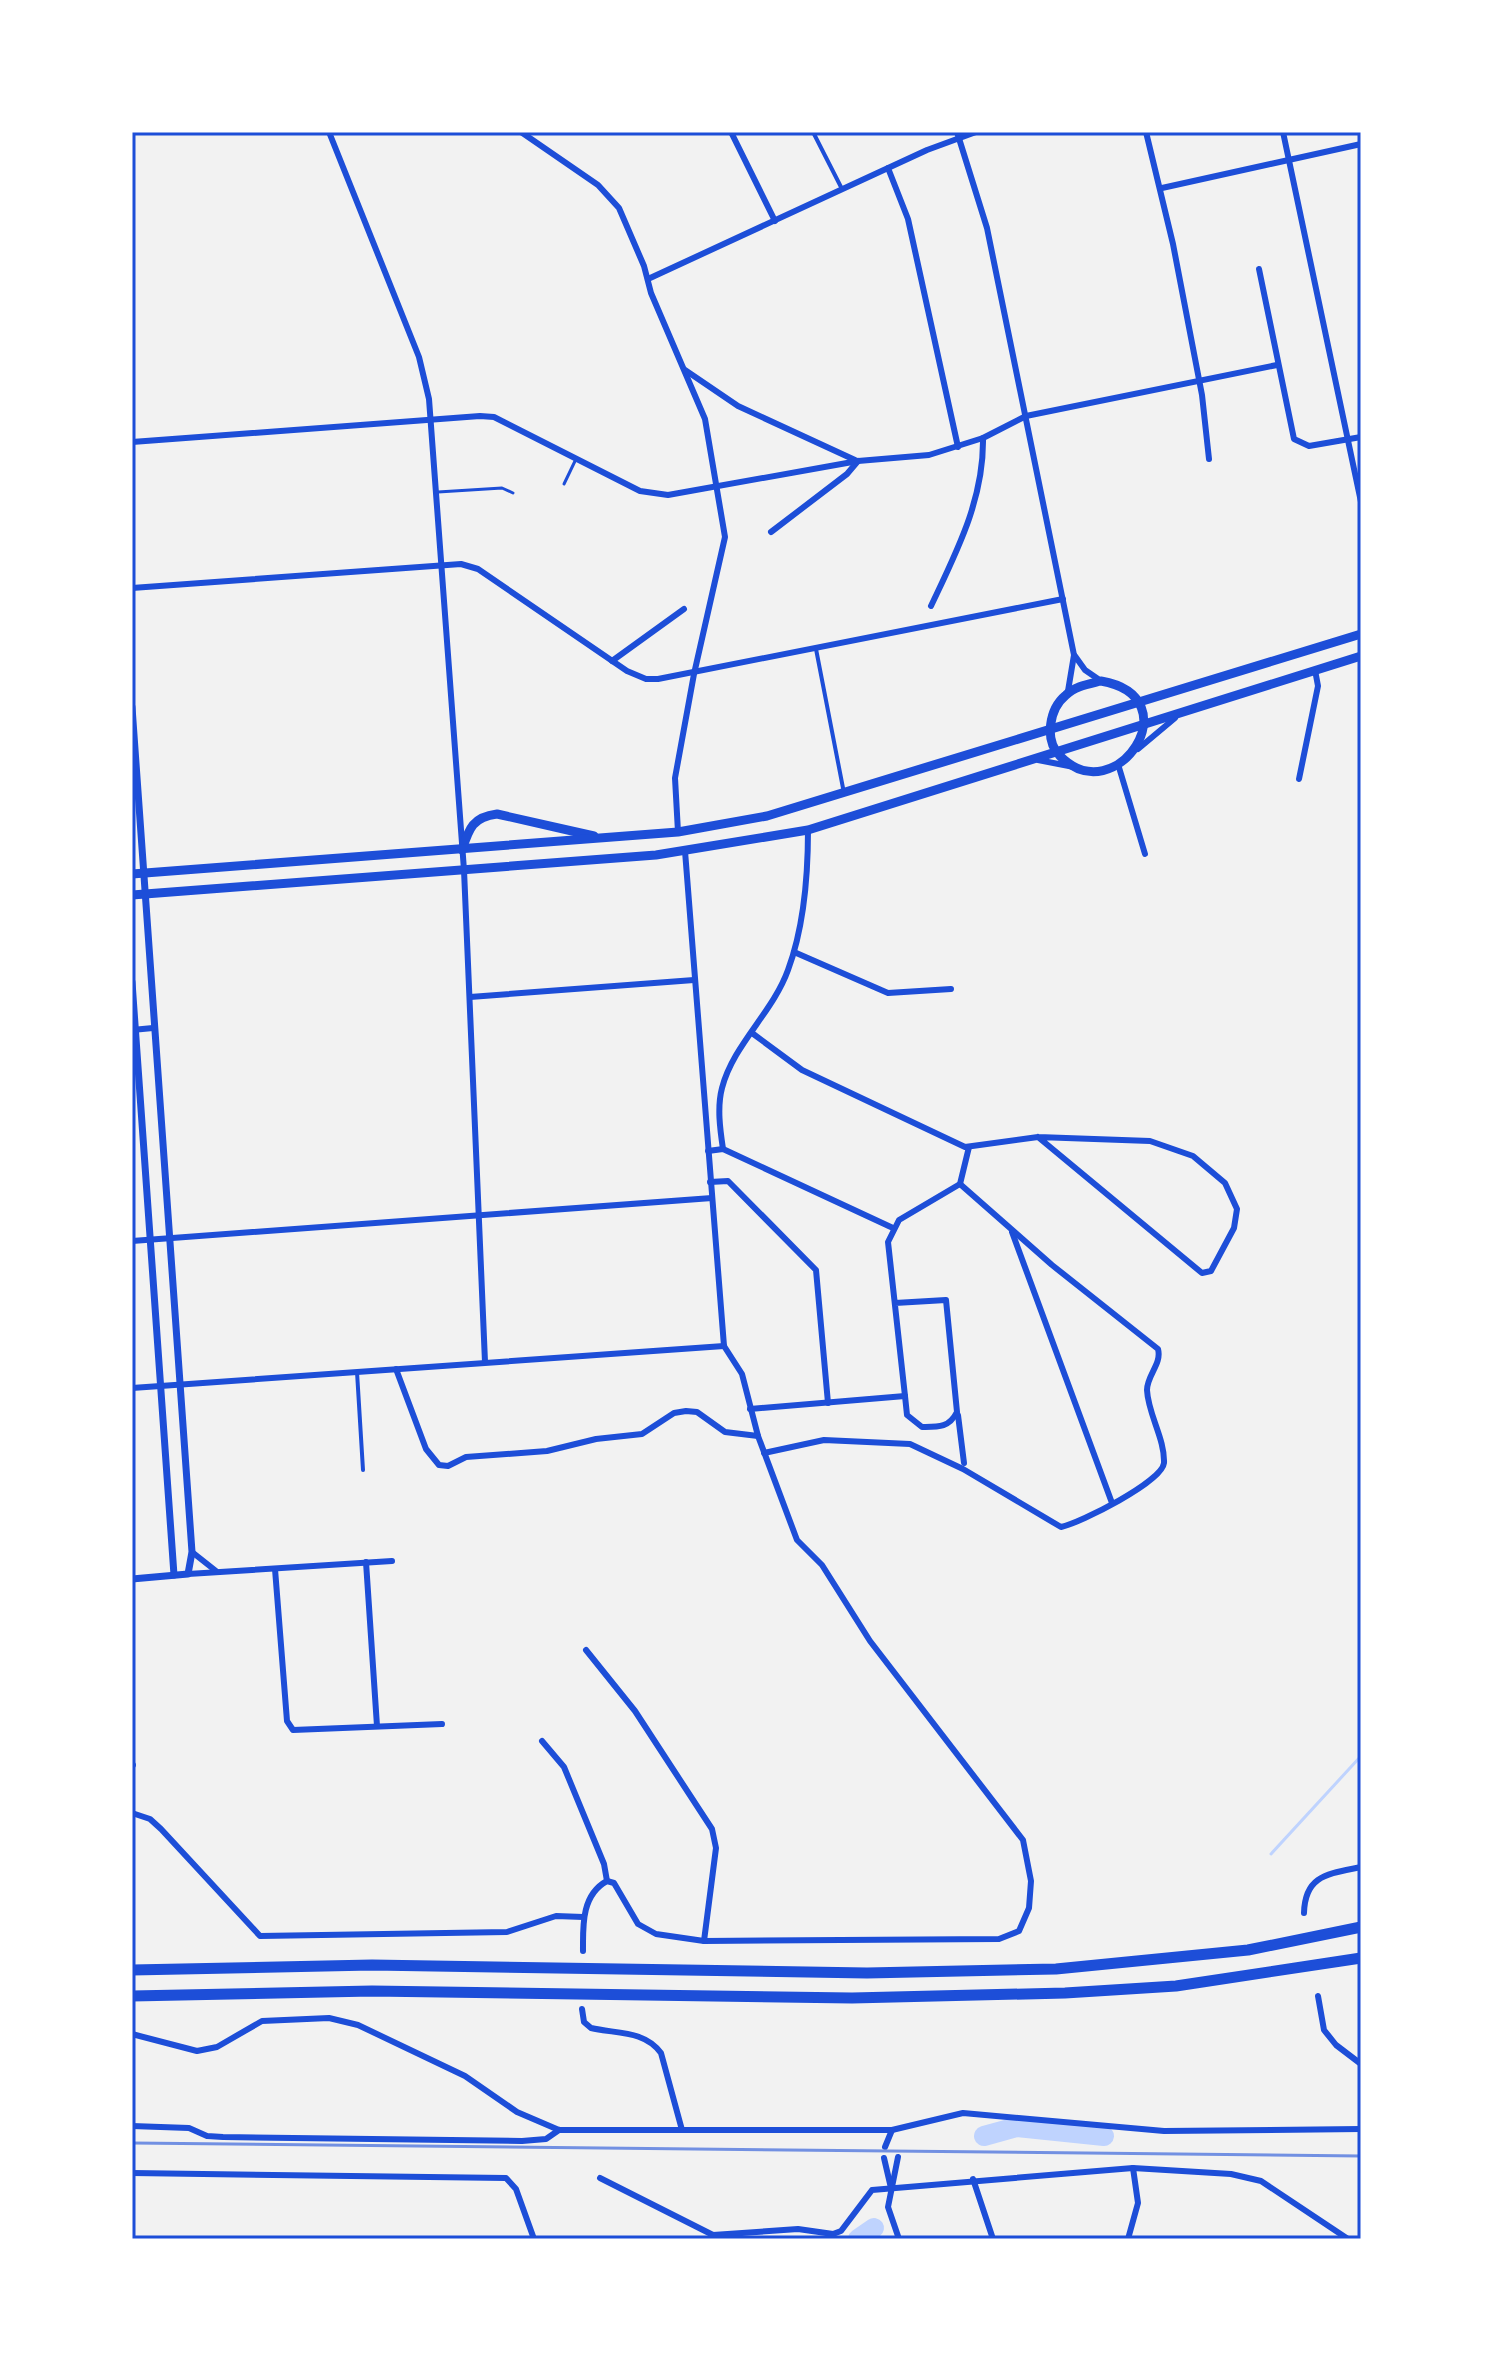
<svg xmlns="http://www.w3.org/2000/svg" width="1493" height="2371" viewBox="0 0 1493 2371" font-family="'Space Grotesk',sans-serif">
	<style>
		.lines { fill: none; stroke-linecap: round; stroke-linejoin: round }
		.stream { stroke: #bfd3fe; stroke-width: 3 }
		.river { stroke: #bfd3fe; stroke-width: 20 }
		.service { stroke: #1d4ed8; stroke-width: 3 }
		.pedestrian { stroke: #1d4ed8; stroke-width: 4 }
		.minor { stroke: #1d4ed8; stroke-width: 6 }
		.tertiary { stroke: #1d4ed8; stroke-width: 7 }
		.primary { stroke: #1d4ed8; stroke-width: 9 }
		.motorway { stroke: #1d4ed8; stroke-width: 11 }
		.rail { stroke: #7290e2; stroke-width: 3 }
		.neatline { fill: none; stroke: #1d4ed8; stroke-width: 3 }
	</style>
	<rect width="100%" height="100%" fill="#f2f2f2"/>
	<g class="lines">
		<path class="stream" d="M 1271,1854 L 1361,1756"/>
		<g class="river">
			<path d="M 984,2136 L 1017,2127 L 1104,2136"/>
			<path d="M 858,2239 L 874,2228"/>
		</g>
		<g class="service">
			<path d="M 564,484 L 576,459"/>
			<path d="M 438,492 L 502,488 L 513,493"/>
		</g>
		<g class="pedestrian">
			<path d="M 813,132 L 842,189"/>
			<path d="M 816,649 L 843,788"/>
			<path d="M 357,1372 L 363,1470"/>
		</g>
		<g class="minor">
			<path d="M 329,132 L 419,357 L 429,399 L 464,870 L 485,1362"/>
			<path d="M 521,132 L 598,185 L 619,208 L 644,266 L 651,293 L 705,419 L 725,537 L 694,674 L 675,778 L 678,832"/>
			<path d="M 731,132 L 775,221"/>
			<path d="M 957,132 L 987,228 L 1074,655 L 1068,691"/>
			<path d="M 1146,132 L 1173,244 L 1202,395 L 1209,459"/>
			<path d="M 1283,132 L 1361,502"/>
			<path d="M 888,168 L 908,219 L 958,447"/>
			<path d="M 1162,188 L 1361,144"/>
			<path d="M 1259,269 L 1294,439 L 1309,446 L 1361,437"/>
			<path d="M 648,279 L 927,150 L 976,132"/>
			<path d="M 685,370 L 738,406 L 855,460"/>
			<path d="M 132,442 L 480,416 L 494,417 L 640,491 L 668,495 L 858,461 L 929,455 L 983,438 L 1026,416 L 1277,365"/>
			<path d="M 771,532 L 847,474 L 858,461"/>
			<path d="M 132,588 L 461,564 L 478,569 L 627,671 L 646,679 L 658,679 L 1063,599"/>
			<path d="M 931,606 C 957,551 984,499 983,438"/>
			<path d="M 1075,656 L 1085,670 L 1101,681"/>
			<path d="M 612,661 L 684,609"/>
			<path d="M 1138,749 L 1175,718"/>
			<path d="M 1038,760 L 1074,767"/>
			<path d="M 1118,764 L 1145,854"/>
			<path d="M 1299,779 L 1318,686 L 1315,670"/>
			<path d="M 794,952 L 888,993 L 951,989"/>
			<path d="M 470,997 L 694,980"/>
			<path d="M 132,1030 L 153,1028"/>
			<path d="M 752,1033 L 802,1070 L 965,1147 L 1038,1137 L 1150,1141 L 1193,1156 L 1225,1183 L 1237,1209 L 1234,1228 L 1211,1271 L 1202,1273 L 1038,1137"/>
			<path d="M 723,1149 C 720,1129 717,1107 722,1088 C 733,1045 773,1012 788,970 C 804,927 808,875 808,830"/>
			<path d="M 708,1151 L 723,1149 L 893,1228"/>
			<path d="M 710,1182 L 728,1181 L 816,1270 L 828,1403"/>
			<path d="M 1012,1232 L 1112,1503"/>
			<path d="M 132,1241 L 712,1198"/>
			<path d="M 895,1303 L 946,1300 L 957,1412 C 949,1428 938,1427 922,1427 L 907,1415 L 905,1396 L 888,1242 L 899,1220 L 960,1184 L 969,1147"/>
			<path d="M 396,1369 L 426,1449 L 439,1465 L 448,1466 L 466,1457 L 547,1451 L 596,1439 L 642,1434 L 674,1413 L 686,1411 L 697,1412 L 725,1432 L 758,1436"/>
			<path d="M 132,1388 L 724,1346"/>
			<path d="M 750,1409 L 905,1396"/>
			<path d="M 958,1415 L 964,1463"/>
			<path d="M 764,1453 L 824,1440 L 910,1444 L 963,1469 L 1061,1527 C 1080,1523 1162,1482 1164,1463 C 1165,1439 1148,1414 1147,1390 C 1147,1375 1162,1364 1158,1349 L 1052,1265 L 960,1184"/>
			<path d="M 192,1552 L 216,1571"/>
			<path d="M 366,1562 L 377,1726"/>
			<path d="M 275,1569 L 287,1721 L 293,1730 L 442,1724"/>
			<path d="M 188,1574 L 392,1561"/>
			<path d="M 586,1650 L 635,1711 L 712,1829 L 716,1848 L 704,1941"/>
			<path d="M 542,1741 L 564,1767 L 604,1864 L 607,1881"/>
			<path d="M 132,1765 L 133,1765"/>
			<path d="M 132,1813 L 150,1819 L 161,1829 L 260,1936 L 507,1932 L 556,1916 L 583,1917"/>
			<path d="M 1304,1913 C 1305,1875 1328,1874 1361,1867"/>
			<path d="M 583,1951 C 583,1927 581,1895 607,1881 L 614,1883 L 638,1924 L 656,1934 L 704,1941 L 999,1939 L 1019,1931 L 1029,1908 L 1031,1881 L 1023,1840 L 870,1641 L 822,1565 L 797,1540 L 758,1436 L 742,1374 L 724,1346 L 685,851"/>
			<path d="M 1318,1996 L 1324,2030 L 1336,2045 L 1361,2064"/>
			<path d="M 582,2009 L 584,2022 L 591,2028 C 616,2034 644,2030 661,2053 L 682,2130"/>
			<path d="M 132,2034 L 197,2051 L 217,2047 L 262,2021 L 329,2018 L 358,2025 L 465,2076 L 517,2112 L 559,2130 L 892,2130 L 963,2113 L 1164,2131 L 1361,2129"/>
			<path d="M 132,2126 L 189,2128 L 207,2136 L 223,2137 L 522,2141 L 546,2139 L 559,2130"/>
			<path d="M 885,2147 L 892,2130"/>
			<path d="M 898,2157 L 888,2207 L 899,2239"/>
			<path d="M 884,2158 L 891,2188"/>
			<path d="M 132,2173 L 506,2178 L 516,2189 L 534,2239"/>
			<path d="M 600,2178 L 713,2235 L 798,2229 L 833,2234 L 841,2231 L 872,2190 L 1133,2168 L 1231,2174 L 1261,2181 L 1348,2239"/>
			<path d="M 973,2179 L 993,2239"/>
			<path d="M 1128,2239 L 1138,2203 L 1133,2168"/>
		</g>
		<g class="tertiary">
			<path d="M 132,707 L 192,1552 L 188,1574 L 132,1579"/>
			<path d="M 132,982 L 174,1575"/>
		</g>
		<g class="primary">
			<path d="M 1101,681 C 1193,697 1116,813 1060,756 C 1044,740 1049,709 1066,695 C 1075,686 1089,684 1101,681 Z"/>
			<path d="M 462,850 C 469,828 473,817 497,814 L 594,836"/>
			<path d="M 132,874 L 678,832 L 767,816 L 1361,634"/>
			<path d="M 132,895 L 656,855 L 808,830 L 1361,656"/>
		</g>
		<g class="motorway">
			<path d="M 132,1970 L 372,1965 L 867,1973 L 1056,1969 L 1248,1950 L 1361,1927"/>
			<path d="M 132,1996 L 372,1991 L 852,1998 L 1065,1993 L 1176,1986 L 1361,1958"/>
		</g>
		<path class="rail" d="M 132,2143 L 1361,2156"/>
	</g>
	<rect width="1493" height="2371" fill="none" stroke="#ffffff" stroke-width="268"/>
	<rect x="134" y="134" width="1225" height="2103" class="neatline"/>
</svg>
